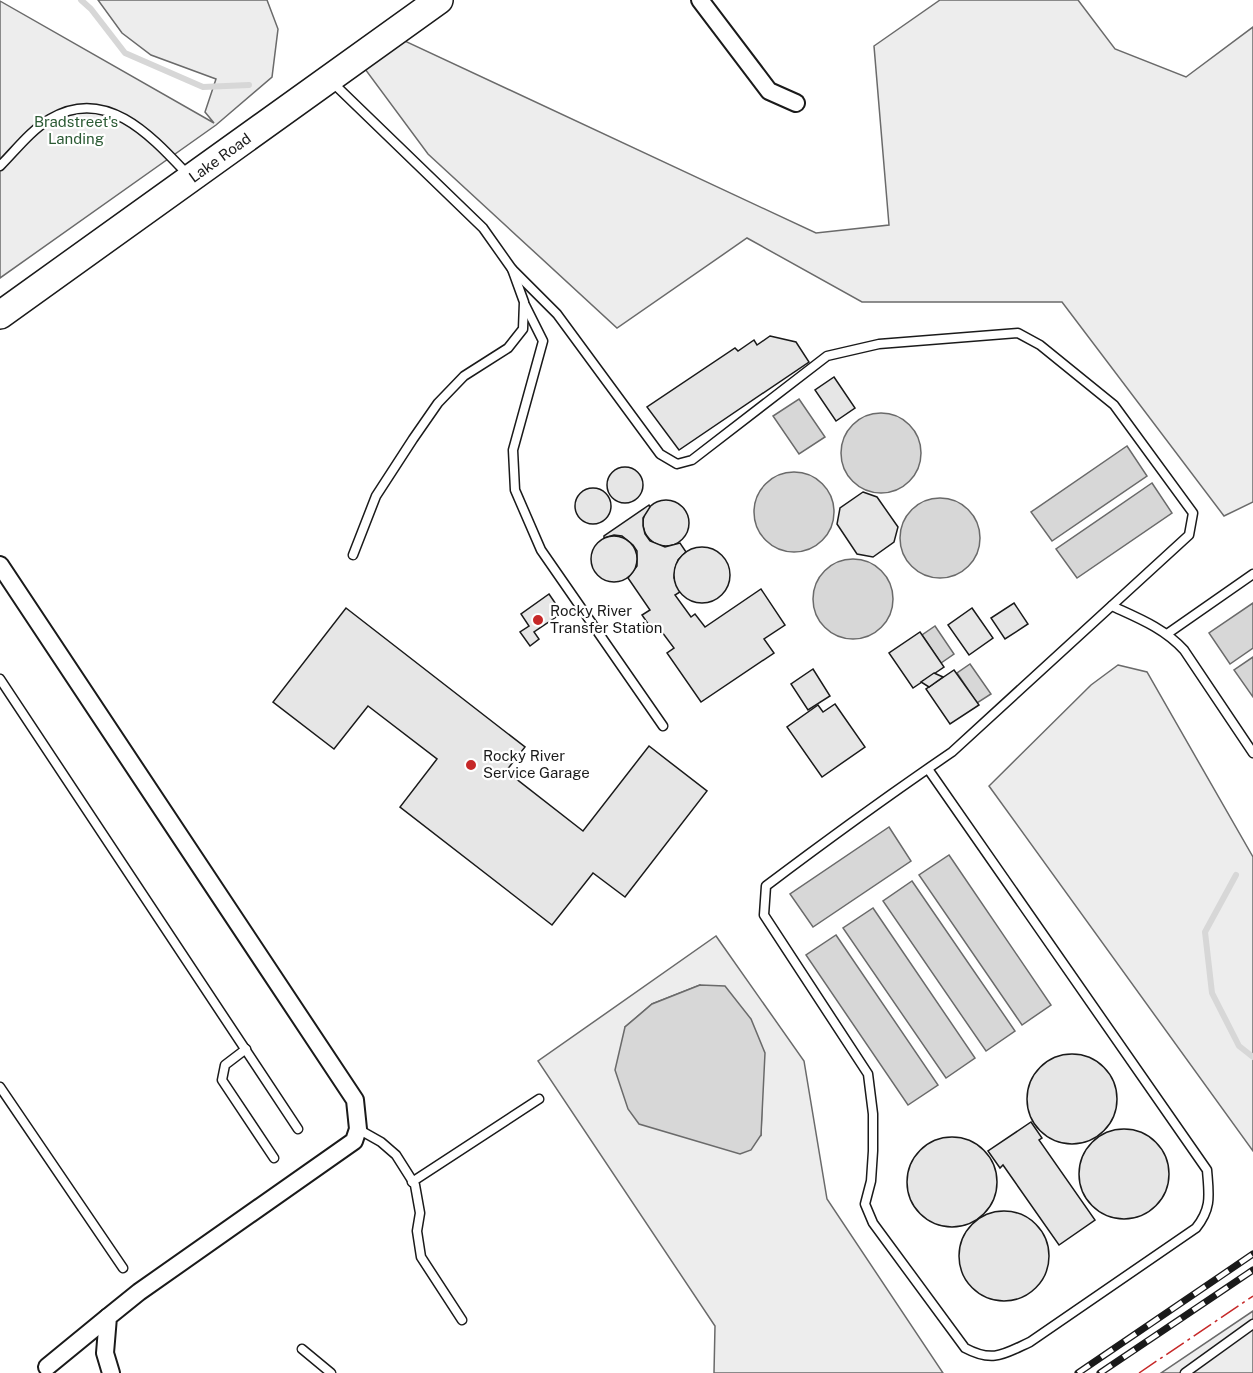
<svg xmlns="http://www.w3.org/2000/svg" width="1253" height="1373" viewBox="0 0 1253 1373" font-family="'Public Sans',sans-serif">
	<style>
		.built { fill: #ededed; stroke: #6a6a6a; stroke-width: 1.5; fill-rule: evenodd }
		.water { fill: #d7d7d7; stroke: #6a6a6a; stroke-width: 1.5 }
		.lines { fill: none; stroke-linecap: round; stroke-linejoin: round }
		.stream { stroke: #d7d7d7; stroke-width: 6 }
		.building { fill: #e6e6e6; stroke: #1a1a1a; stroke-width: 1.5 }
		.service-casing { stroke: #1a1a1a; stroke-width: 11 }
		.minor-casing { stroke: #1a1a1a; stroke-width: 20 }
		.primary-casing { stroke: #1a1a1a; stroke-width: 30 }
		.service { stroke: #fff; stroke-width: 8 }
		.minor { stroke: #fff; stroke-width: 16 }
		.primary { stroke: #fff; stroke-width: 27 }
		.rail-casing { stroke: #1a1a1a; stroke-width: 7 }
		.rail { stroke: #fff; stroke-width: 4.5; stroke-dasharray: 14; stroke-linecap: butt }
		.power { stroke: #c62828; stroke-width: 1.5; stroke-dasharray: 21 4.5 3 4.5; stroke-linecap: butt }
		.poi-dot { fill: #c62828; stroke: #fff; stroke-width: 2 }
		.labels { text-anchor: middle; stroke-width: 4.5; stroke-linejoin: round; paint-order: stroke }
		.park-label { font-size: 15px; fill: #2b5a34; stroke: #fff }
		.street-label { font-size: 15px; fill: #1a1a1a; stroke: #fff }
		.poi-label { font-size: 15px; fill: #1a1a1a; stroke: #fff; text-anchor: start }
	</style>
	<rect width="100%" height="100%" fill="#fff"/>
	<g class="built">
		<path d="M 98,0 L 267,0 L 278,29 L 272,77 L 216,125 L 0,278 L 0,1 L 214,123 L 205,112 L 216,79 L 151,55 L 122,33 Z"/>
		<path d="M 940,0 L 1078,0 L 1115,49 L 1186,77 L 1253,27 L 1253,502 L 1224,516 L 1062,302 L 862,302 L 747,238 L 617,328 L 428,154 L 365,69 L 405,41 L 816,233 L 889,225 L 874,46 Z"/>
		<path d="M 1118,665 L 1147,672 L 1253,857 L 1253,1151 L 989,786 L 1091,685 Z"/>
		<path d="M 716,936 L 804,1061 L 827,1199 L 943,1373 L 714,1373 L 715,1326 L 538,1061 ZM 700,985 L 762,1103 L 761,1135 L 625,1027 L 652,1004 Z"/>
		<path d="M 1253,1311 L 1253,1373 L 1161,1373 Z"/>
	</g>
	<g class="water">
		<path d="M 799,399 L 825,437 L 799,454 L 773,416 Z"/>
		<circle cx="881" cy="453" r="40"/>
		<path d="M 1127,446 L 1147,476 L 1052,541 L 1031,512 Z"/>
		<circle cx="794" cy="512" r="40"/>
		<path d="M 1152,483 L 1172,513 L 1077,578 L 1056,549 Z"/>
		<circle cx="940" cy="538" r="40"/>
		<circle cx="853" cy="599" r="40"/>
		<path d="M 1253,603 L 1253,648 L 1230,664 L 1209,633 Z"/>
		<path d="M 935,626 L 954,654 L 941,663 L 922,635 Z"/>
		<path d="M 1253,657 L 1253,697 L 1234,670 Z"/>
		<path d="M 970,664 L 991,694 L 977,703 L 957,673 Z"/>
		<path d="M 889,827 L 911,861 L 813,927 L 790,894 Z"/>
		<path d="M 949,855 L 1051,1005 L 1022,1025 L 919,875 Z"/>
		<path d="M 912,881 L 1015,1031 L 986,1051 L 883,901 Z"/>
		<path d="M 873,908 L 975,1058 L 946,1078 L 843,928 Z"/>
		<path d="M 836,935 L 938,1085 L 908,1105 L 806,955 Z"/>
		<path d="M 700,985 L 725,986 L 751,1019 L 765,1053 L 761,1135 L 751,1150 L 740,1154 L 639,1124 L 628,1109 L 615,1070 L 625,1027 L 652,1004 Z"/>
	</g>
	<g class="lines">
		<g class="stream">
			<path d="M 81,0 L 91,9 L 125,53 L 203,87 L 249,85"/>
			<path d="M 1236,875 L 1205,932 L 1212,993 L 1239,1046 L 1253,1057"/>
		</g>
	</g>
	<g class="building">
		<path d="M 770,336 L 796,342 L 809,362 L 679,450 L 647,407 L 735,348 L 738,351 L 754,340 L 757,345 Z"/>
		<path d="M 834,377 L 855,408 L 836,421 L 815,390 Z"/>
		<circle cx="625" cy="485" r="18"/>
		<circle cx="593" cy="506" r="18"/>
		<path d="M 863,492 L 877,497 L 898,527 L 894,542 L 873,557 L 857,554 L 837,524 L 840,508 Z"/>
		<circle cx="666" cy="523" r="23"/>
		<path d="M 649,505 L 650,507 L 643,518 L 643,526 L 645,534 L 650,541 L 665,547 L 680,543 L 686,552 L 678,560 L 675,569 L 674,578 L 680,592 L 675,595 L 691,617 L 695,614 L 705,627 L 761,589 L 785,625 L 764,639 L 774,653 L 701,702 L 667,653 L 674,648 L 659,628 L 653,631 L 642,615 L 650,610 L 628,578 L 637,566 L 637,551 L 633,545 L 622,536 L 614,535 L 604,538 L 604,536 Z"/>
		<circle cx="614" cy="559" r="23"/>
		<circle cx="702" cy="575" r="28"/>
		<path d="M 549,594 L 562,613 L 534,632 L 539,639 L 530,646 L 520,632 L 529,626 L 521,614 Z"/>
		<path d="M 1014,603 L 1028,624 L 1005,639 L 991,618 Z"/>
		<path d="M 346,608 L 525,747 L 506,771 L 583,831 L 649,746 L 707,791 L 625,897 L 593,873 L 552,925 L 400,807 L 437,759 L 368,706 L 334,749 L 273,702 Z"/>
		<path d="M 972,608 L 993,638 L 969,655 L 948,625 Z"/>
		<path d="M 920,632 L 944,667 L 913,688 L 889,653 Z"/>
		<path d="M 813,669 L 830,696 L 808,710 L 791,684 Z"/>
		<path d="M 954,670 L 979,705 L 950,724 L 926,689 Z"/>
		<path d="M 934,673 L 943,677 L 929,687 L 921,682 Z"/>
		<path d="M 835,704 L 865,747 L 822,777 L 787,727 L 818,705 L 823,712 Z"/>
		<circle cx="1072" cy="1099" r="45"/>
		<path d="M 1031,1122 L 1042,1138 L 1039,1140 L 1095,1220 L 1059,1245 L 1003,1165 L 1000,1168 L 988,1151 Z"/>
		<circle cx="1124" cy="1174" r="45"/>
		<circle cx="952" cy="1182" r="45"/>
		<circle cx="1004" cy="1256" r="45"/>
	</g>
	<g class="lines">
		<g class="service-casing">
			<g id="service">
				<path d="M 332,82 L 483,228 L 512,269 L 524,302 L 523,329 L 508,348 L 464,376 L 438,403 L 413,439 L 376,496 L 353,555"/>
				<path d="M 0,166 C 15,151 31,130 50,119 C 107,85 153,138 189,176"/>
				<path d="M 512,269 L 557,314 L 660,454 L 677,464 L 692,460 L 827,356 L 879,344 L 1018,333 L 1040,345 L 1114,405 L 1193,513 L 1189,535 L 952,752 C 889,795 827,840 766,886 L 764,915 L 868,1074 L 873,1114 L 873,1151 L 871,1181 L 865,1204 L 873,1223 L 965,1348 C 993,1363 1004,1354 1030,1342 L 1196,1228 C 1212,1208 1209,1195 1207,1170 L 928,769"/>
				<path d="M 525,305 L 543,341 L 513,450 L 515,490 L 541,550 L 663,726"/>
				<path d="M 1112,606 C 1138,618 1164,628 1184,650 L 1253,753"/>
				<path d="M 1167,634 L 1253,574"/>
				<path d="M 0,679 L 298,1129"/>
				<path d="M 246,1049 L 225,1065 L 222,1080 L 274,1158"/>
				<path d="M 0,1087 L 123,1268"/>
				<path d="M 358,1129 L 381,1142 L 396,1155 L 415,1185 L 420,1213 L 417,1231 L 421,1257 L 462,1320"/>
				<path d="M 412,1182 L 539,1099"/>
				<path d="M 302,1349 L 331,1373"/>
				<path d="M 1185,1373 L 1253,1324"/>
			</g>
		</g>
		<g class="minor-casing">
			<g id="minor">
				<path d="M 700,0 L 769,91 L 796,103"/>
				<path d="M 0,565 L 355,1100 L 358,1129 L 354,1141 L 139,1292 L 108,1317 L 105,1353 L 111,1373"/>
				<path d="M 47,1367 L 108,1317"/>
			</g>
		</g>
		<g class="primary-casing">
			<path id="primary" d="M 0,315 L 439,0"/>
		</g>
		<use href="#service" class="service"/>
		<use href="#minor" class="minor"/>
		<use href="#primary" class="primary"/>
		<g class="rail-casing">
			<g id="rail">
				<path d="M 1078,1373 L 1253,1254"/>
				<path d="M 1100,1373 L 1253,1270"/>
			</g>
		</g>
		<use href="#rail" class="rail"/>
		<path class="power" d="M 1139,1373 L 1253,1296"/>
	</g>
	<g class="poi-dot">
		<circle cx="538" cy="620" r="6"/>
		<circle cx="471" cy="765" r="6"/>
	</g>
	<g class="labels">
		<g class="park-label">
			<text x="76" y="127">Bradstreet's<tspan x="76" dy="17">Landing</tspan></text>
		</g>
		<g class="street-label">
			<text transform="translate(220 158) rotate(-36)" y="5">Lake Road</text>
		</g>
		<g class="poi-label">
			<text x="550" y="616">Rocky River<tspan x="550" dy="17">Transfer Station</tspan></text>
			<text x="483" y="761">Rocky River<tspan x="483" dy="17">Service Garage</tspan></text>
		</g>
	</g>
</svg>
